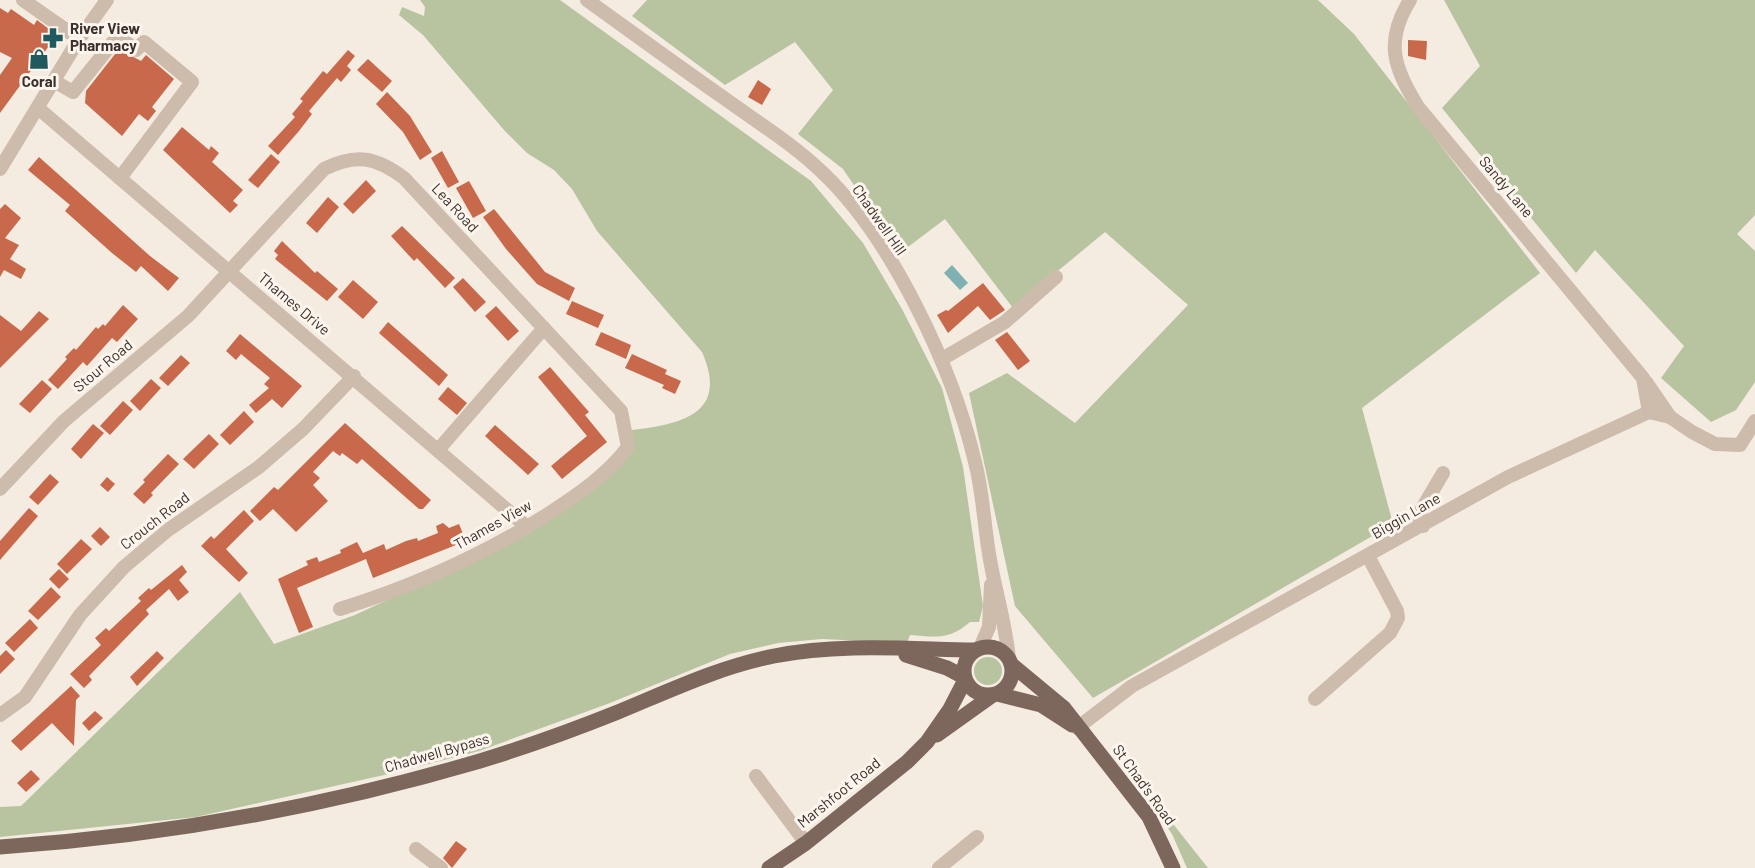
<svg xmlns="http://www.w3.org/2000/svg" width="1755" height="868" viewBox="0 0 1755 868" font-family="Barlow,sans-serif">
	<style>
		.green { fill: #b8c4a0 }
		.water { fill: #7fb0b2 }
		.building { fill: #c8694b }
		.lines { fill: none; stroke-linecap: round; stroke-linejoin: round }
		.minor { stroke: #cdbbac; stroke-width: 14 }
		.major { stroke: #7d675c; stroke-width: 15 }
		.labels { text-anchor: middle; stroke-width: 6; stroke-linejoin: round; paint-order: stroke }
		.poi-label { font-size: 15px; font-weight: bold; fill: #3b302b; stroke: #fbf5ee; text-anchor: start }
		.street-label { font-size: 15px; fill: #3b302b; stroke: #fbf5ee }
	</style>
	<rect width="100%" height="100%" fill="#f4ebe1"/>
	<g class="green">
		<path d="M 420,0 L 560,0 L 811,181 L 863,243 L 902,309 L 942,388 L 963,467 L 983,606 L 979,622 L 970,622 C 949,640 937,637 910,635 L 907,643 L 822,639 L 778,643 L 730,654 L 610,703 L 479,751 L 393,773 L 196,817 L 0,837 L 0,807 L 21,806 L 240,592 L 274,644 L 355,615 L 434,578 L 527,527 L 628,447 L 625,431 C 675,425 731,418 702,352 L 597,231 L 572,189 L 554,170 L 527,153 L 504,130 L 423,35 L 399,15 L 402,7 L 424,16 L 425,7 Z"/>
		<path d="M 647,0 L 1318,0 L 1354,34 L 1540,273 L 1362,408 L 1393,524 L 1093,698 L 1015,606 L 969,393 L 1007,373 L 1075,423 L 1188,305 L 1105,232 L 1013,308 L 945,219 L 900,253 L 843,169 L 798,134 L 833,90 L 795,42 L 725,85 L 632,16 Z"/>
		<path d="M 1444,0 L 1755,0 L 1755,215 L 1737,234 L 1755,251 L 1755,382 L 1736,410 L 1711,422 L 1661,378 L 1684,346 L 1595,250 L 1576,273 L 1442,108 L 1480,66 Z"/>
		<circle cx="988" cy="671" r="14"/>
		<path d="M 1154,800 L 1208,868 L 1187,868 L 1172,834 L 1151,804 Z"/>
	</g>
	<path class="water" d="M 952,265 L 968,283 L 960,290 L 944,273 Z"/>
	<g class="building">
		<path d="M 0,8 L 8,13 L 11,9 L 34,25 L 37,20 L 57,35 L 0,113 L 0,75 L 12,58 L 0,52 Z"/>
		<path d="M 1408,40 L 1427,41 L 1426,60 L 1408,56 Z"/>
		<path d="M 119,49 L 141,61 L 146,55 L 174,79 L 152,107 L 156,111 L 148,121 L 139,114 L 122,136 L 85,103 L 86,91 Z"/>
		<path d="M 348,50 L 355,56 L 347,66 L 351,70 L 341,82 L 337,78 L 309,111 L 312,114 L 299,131 L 278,155 L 268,146 L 295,117 L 292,114 L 303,101 L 300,99 L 323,71 L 327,74 Z"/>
		<path d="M 368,59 L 392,81 L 382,92 L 357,70 Z"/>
		<path d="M 758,80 L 771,89 L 762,105 L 748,97 Z"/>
		<path d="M 387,92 L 410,116 L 432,152 L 420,160 L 403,132 L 376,104 Z"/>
		<path d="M 182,127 L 209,150 L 211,146 L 219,153 L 212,162 L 243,190 L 233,201 L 238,205 L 230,213 L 163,150 Z"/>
		<path d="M 442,151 L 459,182 L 448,188 L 431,158 Z"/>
		<path d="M 271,154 L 280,162 L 258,188 L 248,180 Z"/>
		<path d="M 39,157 L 150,256 L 179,278 L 168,291 L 141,266 L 136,272 L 112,253 L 65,211 L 70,205 L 28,170 Z"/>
		<path d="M 366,180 L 376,191 L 353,214 L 343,204 Z"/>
		<path d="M 469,181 L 486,211 L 473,218 L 456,188 Z"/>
		<path d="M 328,197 L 339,207 L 317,233 L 306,223 Z"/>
		<path d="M 5,204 L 21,218 L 5,238 L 19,245 L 10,259 L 26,269 L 21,279 L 4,270 L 0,277 L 0,209 Z"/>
		<path d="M 494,209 L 545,272 L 575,288 L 569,301 L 537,284 L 506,249 L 483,217 Z"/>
		<path d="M 402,226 L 455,278 L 445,288 L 417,258 L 414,261 L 391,236 Z"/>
		<path d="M 282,241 L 315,273 L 317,271 L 338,289 L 327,301 L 275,259 L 278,255 L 274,251 Z"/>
		<path d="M 463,278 L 486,302 L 475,312 L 453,287 Z"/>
		<path d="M 353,280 L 378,302 L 363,319 L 338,297 Z"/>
		<path d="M 983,283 L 1005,310 L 990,320 L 978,306 L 948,333 L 937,315 L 946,310 L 948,311 Z"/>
		<path d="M 572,301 L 604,315 L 598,328 L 566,314 Z"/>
		<path d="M 123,305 L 138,319 L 117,342 L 112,338 L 87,366 L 83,362 L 58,389 L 48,380 L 67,359 L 65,357 L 74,348 L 76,350 L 96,327 L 98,329 L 103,324 L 105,326 Z"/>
		<path d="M 496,306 L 519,331 L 508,341 L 485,316 Z"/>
		<path d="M 39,311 L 49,319 L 0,368 L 0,315 L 21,331 Z"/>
		<path d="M 388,322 L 448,375 L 439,386 L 379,333 Z"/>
		<path d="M 601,332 L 631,345 L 626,359 L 595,345 Z"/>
		<path d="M 1007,332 L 1030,361 L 1018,370 L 995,340 Z"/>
		<path d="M 240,334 L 302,386 L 282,408 L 272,399 L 256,413 L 249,405 L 269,388 L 264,384 L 270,378 L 241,354 L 236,360 L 226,351 Z"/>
		<path d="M 632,354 L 667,370 L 665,374 L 681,381 L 675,394 L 662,388 L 664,385 L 625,368 Z"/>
		<path d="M 181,355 L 190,363 L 168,386 L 159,378 Z"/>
		<path d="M 550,367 L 589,412 L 585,415 L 607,442 L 562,479 L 551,466 L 587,436 L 538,377 Z"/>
		<path d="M 151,379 L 161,388 L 140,411 L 130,401 Z"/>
		<path d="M 42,380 L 52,389 L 30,413 L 19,404 Z"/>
		<path d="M 448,387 L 467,403 L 457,415 L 438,399 Z"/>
		<path d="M 123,401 L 133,410 L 110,435 L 100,426 Z"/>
		<path d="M 244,411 L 254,422 L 230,445 L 220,435 Z"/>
		<path d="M 345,423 L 431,500 L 423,509 L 419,509 L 362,459 L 357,464 L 342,453 L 340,456 L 333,451 L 313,472 L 320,478 L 313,485 L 328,501 L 296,532 L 273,509 L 260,521 L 250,511 L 274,487 L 278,490 Z"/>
		<path d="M 93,424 L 104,433 L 81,459 L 71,449 Z"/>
		<path d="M 495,425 L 539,464 L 528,475 L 485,436 Z"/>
		<path d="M 209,434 L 219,444 L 194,469 L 183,459 Z"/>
		<path d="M 168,454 L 179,464 L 151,493 L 153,495 L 144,504 L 133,494 L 145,482 L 143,480 Z"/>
		<path d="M 50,474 L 59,482 L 38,505 L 29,497 Z"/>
		<path d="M 107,477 L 115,484 L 108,492 L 100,485 Z"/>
		<path d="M 29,508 L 38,516 L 0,560 L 0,541 Z"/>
		<path d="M 244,510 L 254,521 L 226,549 L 248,573 L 239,582 L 201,546 L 211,536 L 214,539 Z"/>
		<path d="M 443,523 L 449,528 L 459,524 L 466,541 L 373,578 L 366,559 L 297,588 L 313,627 L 299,633 L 278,579 L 308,565 L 306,561 L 317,557 L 319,562 L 341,553 L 340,550 L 357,542 L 363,553 L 384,544 L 386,550 L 406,541 L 417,538 L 418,541 L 438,533 L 436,526 Z"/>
		<path d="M 100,527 L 110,537 L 101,546 L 91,536 Z"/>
		<path d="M 81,539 L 92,549 L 67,574 L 57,564 Z"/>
		<path d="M 182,565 L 187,572 L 179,580 L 189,592 L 178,601 L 169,589 L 146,610 L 149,614 L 89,676 L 92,680 L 84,688 L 70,674 L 101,645 L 95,638 L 106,628 L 109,631 L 141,601 L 138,598 L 149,588 L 151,590 Z"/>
		<path d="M 59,569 L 69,579 L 59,589 L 49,579 Z"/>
		<path d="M 51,587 L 61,597 L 38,620 L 28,611 Z"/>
		<path d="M 30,619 L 38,628 L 14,652 L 5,643 Z"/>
		<path d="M 6,650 L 15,659 L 0,674 L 0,656 Z"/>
		<path d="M 157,651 L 164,658 L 137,686 L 130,677 Z"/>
		<path d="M 71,686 L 80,696 L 76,700 L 74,746 L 52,723 L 21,751 L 11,741 Z"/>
		<path d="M 95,711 L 103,718 L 89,731 L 82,723 Z"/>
		<path d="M 31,770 L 40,779 L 26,792 L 17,783 Z"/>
		<path d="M 456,841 L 467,849 L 452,868 L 443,858 Z"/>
	</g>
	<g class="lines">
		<g class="minor">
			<path d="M 23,0 L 79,39"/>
			<path d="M 587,0 C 633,33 678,66 724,98 C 757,122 793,144 822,172 C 892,238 953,369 975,462 C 984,496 984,531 991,565 C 997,597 1006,627 1009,659"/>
			<path d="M 1410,0 C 1384,42 1394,67 1418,107 L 1643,378 L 1649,412"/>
			<path d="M 54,81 L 73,92 L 118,36 L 136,50 L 144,42 L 192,82 L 120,178"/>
			<path d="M 38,108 L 527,527"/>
			<path d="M 0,169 L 79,39 L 107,0"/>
			<path d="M 942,359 L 1005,322 L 1056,277"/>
			<path d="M 1646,382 L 1670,417"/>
			<path d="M 438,450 L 544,328"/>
			<path d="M 0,489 L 64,421 L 188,316 L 324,169 C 356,153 376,157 404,178 L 621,411 L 628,447 C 607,475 577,495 548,514 C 483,555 414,586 340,609"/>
			<path d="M 1423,526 L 1419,518 L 1420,512 L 1443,473"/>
			<path d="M 980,648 L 989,627 L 991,585"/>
			<path d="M 1315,699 L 1390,633 L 1398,618 L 1397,611 L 1368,556"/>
			<path d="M 0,715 L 25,697 L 80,615 L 124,567 L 168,530 L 259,467 L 303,429 L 354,376"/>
			<path d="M 1077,728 L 1132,686 L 1508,477 L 1649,412 L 1670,417 L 1692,432 L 1715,444 L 1740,445 L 1755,421"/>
			<path d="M 756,776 L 806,843"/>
			<path d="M 416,849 L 441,868"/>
			<path d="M 939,868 L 977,837"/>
		</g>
		<g class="major">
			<circle cx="988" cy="671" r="24"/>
			<path d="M 906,655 L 947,668 L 964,677"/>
			<path d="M 1011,664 L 1064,708 L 1149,817 L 1173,868"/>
			<path d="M 997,694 L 1041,705 L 1072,725"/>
			<path d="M 937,735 L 993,695"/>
			<path d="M 0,847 C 164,836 323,807 480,761 C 526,747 573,730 618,712 C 669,691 719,667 774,656 C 841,643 907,649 975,650"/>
			<path d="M 769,868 L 806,843 L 907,762 L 927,742 L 950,709 L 965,680"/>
		</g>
	</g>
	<defs>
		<g id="pharmacy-bare" transform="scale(1.62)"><path d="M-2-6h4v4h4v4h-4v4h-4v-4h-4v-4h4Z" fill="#1f5a5e" stroke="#fbf5ee" stroke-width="2.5" paint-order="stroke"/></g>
		<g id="shop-bare" transform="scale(1.62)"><path d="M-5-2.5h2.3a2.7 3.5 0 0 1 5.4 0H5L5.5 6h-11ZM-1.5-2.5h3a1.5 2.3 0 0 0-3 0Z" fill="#1f5a5e" stroke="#fbf5ee" stroke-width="2.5" paint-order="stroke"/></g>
	</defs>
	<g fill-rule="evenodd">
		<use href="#pharmacy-bare" x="53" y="38"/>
		<use href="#shop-bare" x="39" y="59"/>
	</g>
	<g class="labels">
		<g class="poi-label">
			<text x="70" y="34">River View<tspan x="70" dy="17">Pharmacy</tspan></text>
			<text x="39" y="87" text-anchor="middle">Coral</text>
		</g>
		<g class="street-label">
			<text transform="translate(1506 187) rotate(50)" y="5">Sandy Lane</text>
			<text transform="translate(455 208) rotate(47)" y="5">Lea Road</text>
			<text transform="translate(879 220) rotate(55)" y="5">Chadwell Hill</text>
			<text transform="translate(294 304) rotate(40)" y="5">Thames Drive</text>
			<text transform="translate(103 366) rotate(-40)" y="5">Stour Road</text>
			<text transform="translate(1406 516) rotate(-30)" y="5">Biggin Lane</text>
			<text transform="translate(155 521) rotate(-38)" y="5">Crouch Road</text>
			<text transform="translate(493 525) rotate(-29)" y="5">Thames View</text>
			<text transform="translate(437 753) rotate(-16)" y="5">Chadwell Bypass</text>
			<text transform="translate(1144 785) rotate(54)" y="5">St Chad's Road</text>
			<text transform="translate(839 793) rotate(-39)" y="5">Marshfoot Road</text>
		</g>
	</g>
</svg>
